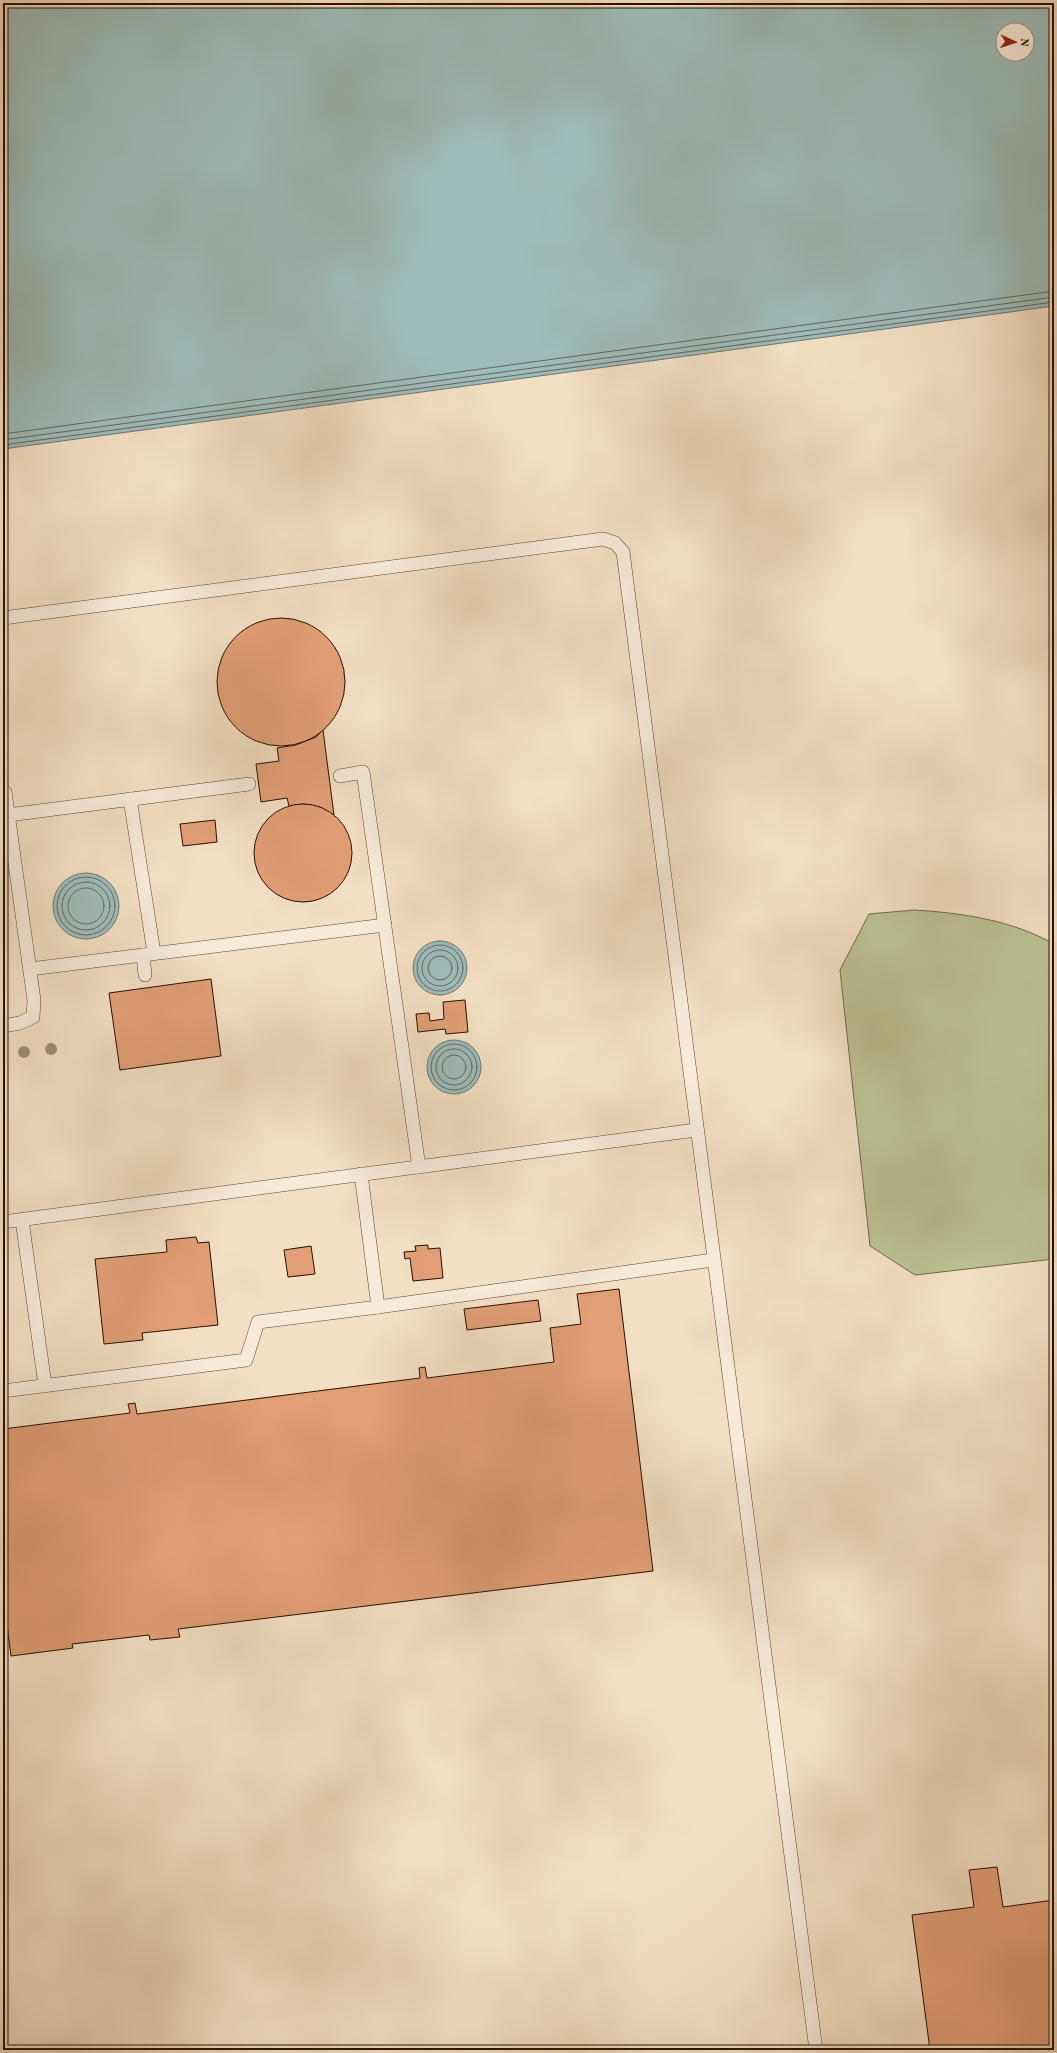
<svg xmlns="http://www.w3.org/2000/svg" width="1057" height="2053" viewBox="0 0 1057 2053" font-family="Vollkorn,serif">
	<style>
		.green { fill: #bbc194; stroke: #72684a }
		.water { fill: #9dbcba; stroke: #6f7770; fill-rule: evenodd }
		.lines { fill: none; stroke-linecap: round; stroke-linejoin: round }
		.shore { stroke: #63665e; stroke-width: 1 }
		.building { fill: #e29f77; stroke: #290f01 }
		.service-casing { stroke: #5c4332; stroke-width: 14 }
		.service { stroke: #f7ead9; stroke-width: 13 }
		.tree { fill: #a08f75 }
	</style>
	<rect width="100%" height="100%" fill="#f3dfc4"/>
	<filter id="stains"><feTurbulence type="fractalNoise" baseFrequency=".005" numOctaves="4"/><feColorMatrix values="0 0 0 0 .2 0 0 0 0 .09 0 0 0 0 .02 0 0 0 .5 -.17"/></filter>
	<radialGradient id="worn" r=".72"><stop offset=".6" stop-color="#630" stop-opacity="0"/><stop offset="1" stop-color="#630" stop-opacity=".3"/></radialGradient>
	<path class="green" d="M 914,910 C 963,913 1011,920 1054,944 L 1054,1259 L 915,1275 L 870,1246 L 840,970 L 869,914 Z"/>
	<g class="water">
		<path d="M 3,3 L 1054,3 L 1054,306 L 3,449 ZM 1003,30 L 1027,30 L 1027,54 L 1003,54 Z"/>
		<circle cx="86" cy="906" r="33"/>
		<circle cx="440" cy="968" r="27"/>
		<circle cx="454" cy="1067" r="27"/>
	</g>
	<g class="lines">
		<g class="shore">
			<path d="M 3,434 L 1054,291"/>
			<path d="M 3,440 L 1054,297"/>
			<path d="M 3,445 L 1054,302"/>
			<circle cx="86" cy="906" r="29"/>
			<circle cx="86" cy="906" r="24"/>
			<circle cx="86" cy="906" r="18"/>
			<circle cx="440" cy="968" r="23"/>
			<circle cx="440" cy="968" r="18"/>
			<circle cx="440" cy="968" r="12"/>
			<circle cx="454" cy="1067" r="23"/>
			<circle cx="454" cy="1067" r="18"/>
			<circle cx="454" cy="1067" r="12"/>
		</g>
	</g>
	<g class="building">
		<circle cx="281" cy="682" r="64"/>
		<path d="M 323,730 L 334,815 L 320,807 L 304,804 L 289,806 L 287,798 L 261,802 L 256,764 L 279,761 L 277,748 L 296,745 L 316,737 Z"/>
		<circle cx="303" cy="853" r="49"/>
		<path d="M 215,820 L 217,842 L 183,846 L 180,824 Z"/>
		<path d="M 211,979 L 221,1056 L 120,1070 L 109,993 Z"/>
		<path d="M 465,1000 L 468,1032 L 446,1034 L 445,1029 L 418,1032 L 416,1014 L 429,1013 L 430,1021 L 444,1019 L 443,1002 Z"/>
		<path d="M 196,1237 L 198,1243 L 209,1242 L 218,1325 L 142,1333 L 143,1340 L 104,1344 L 95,1259 L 167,1252 L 166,1240 Z"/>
		<path d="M 428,1245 L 428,1249 L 440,1248 L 443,1278 L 413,1281 L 410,1258 L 405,1259 L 404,1252 L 416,1251 L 415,1246 Z"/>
		<path d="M 311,1246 L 315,1274 L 288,1277 L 284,1250 Z"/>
		<path d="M 619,1289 L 653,1571 L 178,1629 L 180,1637 L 150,1640 L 149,1635 L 72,1644 L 73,1648 L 11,1656 L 3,1595 L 3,1429 L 130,1413 L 128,1404 L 135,1403 L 137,1414 L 420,1378 L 419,1368 L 425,1367 L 427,1378 L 554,1362 L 550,1328 L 581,1324 L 577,1294 Z"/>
		<path d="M 538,1300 L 541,1321 L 467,1330 L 464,1309 Z"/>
		<path d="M 997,1867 L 1003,1907 L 1054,1900 L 1054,2050 L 930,2050 L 912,1915 L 974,1907 L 969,1870 Z"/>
	</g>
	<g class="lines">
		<g class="service-casing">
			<g id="service">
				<path d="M 3,618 L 603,539 L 615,543 L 623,552 L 816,2050"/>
				<path d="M 340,776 L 363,772 L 419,1167"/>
				<path d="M 130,799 L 154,953"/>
				<path d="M 8,815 L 249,784"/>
				<path d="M 143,955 L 145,975"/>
				<path d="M 30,969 L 385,925"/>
				<path d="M 3,1026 L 20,1023 L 33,1017 L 34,1000 L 5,792"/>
				<path d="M 22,1220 L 45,1385"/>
				<path d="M 3,1222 L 696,1130"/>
				<path d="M 378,1307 L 713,1260"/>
				<path d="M 3,1391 L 246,1360 L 258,1322 L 378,1307 L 361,1174"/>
			</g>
		</g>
		<use href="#service" class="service"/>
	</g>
	<g class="tree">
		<circle cx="51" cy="1049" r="6"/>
		<circle cx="24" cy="1052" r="6"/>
	</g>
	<rect width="1057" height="2053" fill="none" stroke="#f3dfc4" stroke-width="16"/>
	<rect x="4" y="4" width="1049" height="2045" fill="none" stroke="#290f01" stroke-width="2"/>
	<rect x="8" y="8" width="1041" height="2037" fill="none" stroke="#290f01"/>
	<g transform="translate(1015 42) rotate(93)"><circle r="19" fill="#f7ead9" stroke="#a59283"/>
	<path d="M0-3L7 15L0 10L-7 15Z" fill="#8f2418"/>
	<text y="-6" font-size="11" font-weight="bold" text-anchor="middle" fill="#290f01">N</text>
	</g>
	<rect width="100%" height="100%" filter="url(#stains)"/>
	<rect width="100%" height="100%" fill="url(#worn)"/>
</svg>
